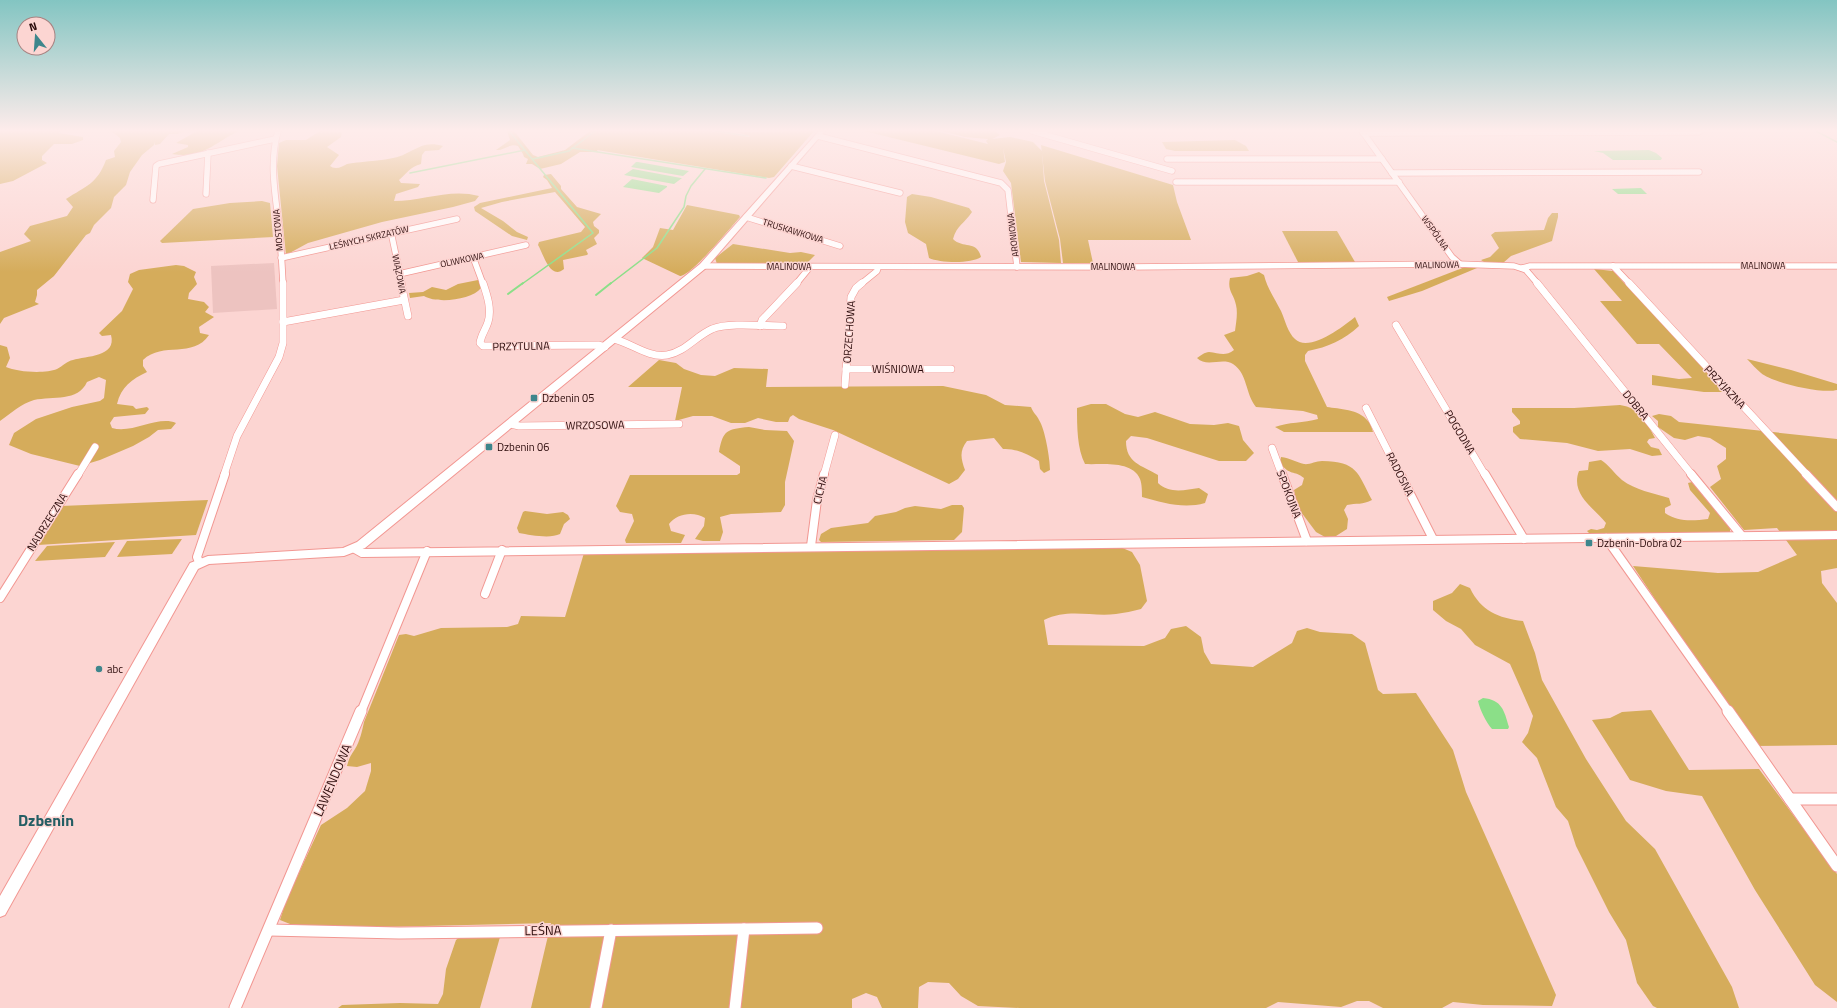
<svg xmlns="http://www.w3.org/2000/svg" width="1837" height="1008" viewBox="0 0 1837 1008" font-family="'Titillium Web',sans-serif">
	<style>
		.built { fill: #edc3c0 }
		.green { fill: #d5ac5b }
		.water { fill: #8bdf88 }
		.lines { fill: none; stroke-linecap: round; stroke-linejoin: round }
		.stream-far1 { stroke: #8bdf88; stroke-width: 1.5 }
		.stream { stroke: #8bdf88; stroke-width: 2 }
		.minor-far3-casing { stroke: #f29792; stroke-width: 7 }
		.minor-far2-casing { stroke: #f29792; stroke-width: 8 }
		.minor-far1-casing { stroke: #f29792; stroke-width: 10 }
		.minor-casing { stroke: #f29792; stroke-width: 13 }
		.tertiary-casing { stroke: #f29792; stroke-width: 2 }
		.minor-far3 { stroke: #fff; stroke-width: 5.5 }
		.minor-far2 { stroke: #fff; stroke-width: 7 }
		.minor-far1 { stroke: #fff; stroke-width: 8 }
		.minor { stroke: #fff; stroke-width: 11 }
		.tertiary { fill: #fff; fill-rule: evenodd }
		.poi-dot { fill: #3e868c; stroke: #fcd5d2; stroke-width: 1.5 }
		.labels { text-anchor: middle; stroke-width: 3; stroke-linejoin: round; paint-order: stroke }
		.far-street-label { font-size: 9px; fill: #290909; stroke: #fcd5d2 }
		.street-label { font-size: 11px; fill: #290909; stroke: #fcd5d2 }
		.poi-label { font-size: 11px; fill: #290909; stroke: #fcd5d2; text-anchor: start }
		.near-street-label { font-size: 13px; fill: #290909; stroke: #fcd5d2 }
		.near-quarter-label { font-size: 16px; font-weight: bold; fill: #245e64; stroke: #fcd5d2 }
	</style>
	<rect width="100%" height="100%" fill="#fcd5d2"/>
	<path class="built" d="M 274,263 L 277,309 L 213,313 L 211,266 Z"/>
	<g class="green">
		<path d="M 0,131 L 60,131 L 59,133 L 83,137 L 83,140 L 72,144 L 54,144 L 42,156 L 42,160 L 47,163 L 13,181 L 0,184 Z"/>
		<path d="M 111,131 L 185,131 L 178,134 L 169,134 L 160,144 L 155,145 L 154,142 L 154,145 L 142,155 L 130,172 L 126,185 L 114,197 L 111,208 L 94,225 L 90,233 L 86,235 L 54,276 L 37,290 L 37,295 L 35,302 L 39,304 L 4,318 L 0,324 L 0,252 L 31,241 L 24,234 L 30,226 L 67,216 L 73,207 L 66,199 C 86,186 97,184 106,160 L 115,157 L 114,151 L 121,142 L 120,138 Z"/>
		<path d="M 197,131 L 239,131 C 213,143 204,159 172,154 L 188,147 L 188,145 L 176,143 Z"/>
		<path d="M 320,131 L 342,132 L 341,137 L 327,147 L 339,155 L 330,166 C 332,167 333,168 336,168 C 340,168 343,166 347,164 C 362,161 393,161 405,154 C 418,148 426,141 443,146 L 439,150 L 425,151 L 422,155 L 421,164 C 410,167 407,173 399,180 L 401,183 L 420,184 L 418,187 L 396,194 L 394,201 C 422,201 451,188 479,196 L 475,201 L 453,207 L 382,222 L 308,243 L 286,255 L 277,166 L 279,143 L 286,140 L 306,140 Z"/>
		<path d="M 507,131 L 514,131 L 533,155 L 538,157 L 565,150 L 590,131 L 709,131 L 749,137 L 750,136 L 736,132 L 814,131 L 774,177 L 769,178 L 597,150 L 598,152 L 580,152 L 561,164 L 540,169 L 532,164 L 526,164 L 528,159 L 524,157 L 523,154 L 518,146 C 509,143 504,151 496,150 L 510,140 Z"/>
		<path d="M 864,131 L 936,131 L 988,144 L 986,141 L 988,139 L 965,137 L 941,131 L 995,131 L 1000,135 L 992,139 L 1010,137 L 1033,142 L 1042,151 L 1044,181 L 1059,240 L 1061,263 L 1021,262 L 1011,183 L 1003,171 L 1006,162 L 1003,148 L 1005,162 L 999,164 Z"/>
		<path d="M 1235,140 L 1246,146 L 1249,151 L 1175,151 L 1166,149 L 1162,142 Z"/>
		<path d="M 1041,145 L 1173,185 L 1177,202 L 1191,240 L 1088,240 L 1093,263 L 1063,263 L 1060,239 L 1045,181 Z"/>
		<path d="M 551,174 L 561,186 L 561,189 L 577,207 L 601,214 L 593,222 L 594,226 L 599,230 L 599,233 L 594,238 L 597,244 L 586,250 L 588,254 L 587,255 L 563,260 L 564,269 C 550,281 543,253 538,245 L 539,242 L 581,232 L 585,227 L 555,192 L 502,202 L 481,208 L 503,221 L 517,232 L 528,237 L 527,240 L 512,236 L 475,211 L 474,207 L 480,203 L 552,188 L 547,180 L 543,177 L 544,175 Z"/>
		<path d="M 912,194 L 931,197 L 969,208 L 972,212 C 964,224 957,225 953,239 C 963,249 977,240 981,257 C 971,264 940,263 929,258 L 926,244 L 908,233 L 905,222 L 907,197 Z"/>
		<path d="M 262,201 L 270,203 L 273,237 L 162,243 L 160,241 L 193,209 L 230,203 Z"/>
		<path d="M 687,205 L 739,215 L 740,217 C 731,227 691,276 680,276 L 642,258 L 653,247 L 660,228 L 673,230 Z"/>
		<path d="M 1552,213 L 1558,213 L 1558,217 L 1552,241 L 1511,256 L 1503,263 L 1487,264 L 1481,260 L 1490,257 L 1499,248 L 1491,235 L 1495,232 L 1544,230 L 1548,218 Z"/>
		<path d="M 1282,231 L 1337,231 L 1355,262 L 1352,263 L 1302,263 L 1298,262 Z"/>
		<path d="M 733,244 L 790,253 L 801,252 L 815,255 L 805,265 L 717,264 L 715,258 Z"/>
		<path d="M 176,265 L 184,266 L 196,272 L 194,277 L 197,284 L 189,293 L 188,299 L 204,302 L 209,307 L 205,312 L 214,317 L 199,327 L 200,333 L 209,335 C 193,359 163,341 143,360 L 143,366 L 147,372 C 132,379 121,387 117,404 L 133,406 L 136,409 L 147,407 L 149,409 L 145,414 L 114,417 L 110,423 L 112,428 C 133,434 158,415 176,423 L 171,429 L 158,430 L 149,437 L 133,446 L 100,460 L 80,466 L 31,454 L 9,445 L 14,433 L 36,419 L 72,407 L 100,401 L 104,398 L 106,380 L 99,377 L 87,382 C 78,402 53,396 34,400 C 21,404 11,413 0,421 L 0,345 L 7,347 L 10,358 L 6,367 C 17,372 45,374 57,369 C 63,366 67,361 73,360 C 86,356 117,357 111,335 L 102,336 L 99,333 L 122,311 L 133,289 L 128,282 L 130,274 L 139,270 Z"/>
		<path d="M 1465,267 L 1477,268 L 1422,291 L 1389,301 L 1387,297 Z"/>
		<path d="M 1594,269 L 1613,271 L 1725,392 L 1704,392 L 1652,385 L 1652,375 L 1679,379 L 1692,378 L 1659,344 L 1637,344 L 1600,301 L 1622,301 Z"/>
		<path d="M 1259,272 L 1264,275 C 1267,288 1275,299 1281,311 C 1285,320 1288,333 1295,339 C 1309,353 1344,326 1355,317 L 1359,326 C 1344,340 1328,347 1308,351 L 1305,355 L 1305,361 L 1327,407 C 1339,409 1359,409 1368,421 C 1371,424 1372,429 1373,432 L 1284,432 L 1275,427 C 1288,422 1304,423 1318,419 L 1317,415 L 1303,411 L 1256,407 C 1245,394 1248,374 1233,364 C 1222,357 1207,368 1197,358 C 1200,356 1205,352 1209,352 C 1219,353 1225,357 1234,350 L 1224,335 L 1235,331 C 1236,323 1238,313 1236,305 C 1234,294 1227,291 1230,278 L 1247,276 Z"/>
		<path d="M 478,280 L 481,283 L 481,288 C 472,300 437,304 424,296 L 410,298 L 409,293 L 423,292 L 432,287 L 446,290 L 458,284 Z"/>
		<path d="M 1747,359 L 1791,370 L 1837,384 L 1837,390 C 1822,394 1773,383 1761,373 C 1756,369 1752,364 1747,359 Z"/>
		<path d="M 659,360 L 676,363 L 684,369 L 701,375 L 715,376 L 734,368 L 768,369 L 766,387 L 943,386 L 986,395 L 1005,405 L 1031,407 C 1033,413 1037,415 1039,420 C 1045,429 1050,459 1050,470 L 1044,473 L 1040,469 L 1039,461 C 1028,454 1015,448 1003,449 L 994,438 L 967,441 C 959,451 961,459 965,470 L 958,479 L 949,484 L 833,430 L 799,419 L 793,415 L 790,417 L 788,422 L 776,422 L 758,418 L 745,423 L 731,423 L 712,416 L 693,416 L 675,421 L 682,387 L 628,387 Z"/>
		<path d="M 1091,404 L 1106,404 L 1125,414 L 1138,417 L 1155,412 L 1190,424 L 1214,425 L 1228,423 L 1239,426 L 1243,440 L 1254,453 L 1246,461 L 1219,461 L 1147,438 L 1131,436 L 1126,441 C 1126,463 1141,465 1158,475 L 1158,483 C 1169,494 1185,490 1199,488 L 1208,494 L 1205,503 C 1184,509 1163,503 1142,497 C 1142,492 1142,484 1140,479 C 1132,460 1101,465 1085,464 C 1077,449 1077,426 1077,408 Z"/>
		<path d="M 1620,405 C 1640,408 1646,421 1655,438 L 1649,439 L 1647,442 L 1651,447 L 1659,449 L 1662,455 L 1652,456 L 1630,449 L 1598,451 L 1567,443 L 1520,439 L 1513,432 L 1513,427 L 1520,424 L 1520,421 L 1512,412 L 1512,408 L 1574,408 Z"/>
		<path d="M 1659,414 L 1671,416 L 1679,422 L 1837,439 L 1837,568 L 1821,571 L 1822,583 L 1837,603 L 1837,745 L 1753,746 L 1633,566 L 1718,573 L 1758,572 L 1797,555 L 1777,528 L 1744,530 L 1710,487 L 1721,479 L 1717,466 L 1726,459 L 1726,448 L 1710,438 L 1698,436 L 1685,440 L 1674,438 L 1658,427 L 1658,421 L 1652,416 Z"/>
		<path d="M 749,427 L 765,430 L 787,431 L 794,441 L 785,482 L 785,505 L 781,512 L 731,514 L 720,517 L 723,532 L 720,541 L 703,541 L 695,539 L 704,526 L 705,518 C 694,511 677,513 669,524 L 671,531 L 685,535 L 681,543 L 626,543 L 625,540 L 634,521 L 632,514 L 620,512 L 616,506 L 630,475 L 737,475 L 740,473 L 740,466 L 719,452 C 723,430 727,429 749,427 Z"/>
		<path d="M 1281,457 C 1290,458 1296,462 1304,464 C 1309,465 1316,461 1322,461 C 1358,462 1357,472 1372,500 C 1363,505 1356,503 1347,505 L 1344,510 L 1348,519 L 1347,529 L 1336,536 L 1325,537 L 1316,532 L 1298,508 L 1294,490 L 1302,485 L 1304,478 C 1294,470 1290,476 1280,463 Z"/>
		<path d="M 1601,460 C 1609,465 1614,473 1622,480 C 1635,490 1653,493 1669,498 L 1671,505 L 1665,508 L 1665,513 C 1678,522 1692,521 1708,519 L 1710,513 L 1690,490 L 1688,483 L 1692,482 L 1697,485 L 1730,528 L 1730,532 L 1591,535 L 1587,531 L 1591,529 L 1597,530 L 1604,528 L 1606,523 C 1594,508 1570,494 1579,471 L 1588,470 L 1589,462 Z"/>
		<path d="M 208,500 L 196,535 L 38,545 L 61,506 Z"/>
		<path d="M 952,505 L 962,505 L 964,508 L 962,532 L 954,540 L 821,542 L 819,540 L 821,534 L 831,528 L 868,523 L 875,516 L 896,512 L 905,508 L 915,506 L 941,509 Z"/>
		<path d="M 525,511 L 547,514 L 563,512 L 568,515 L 570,519 L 564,524 L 560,534 C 550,539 530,535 519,533 L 517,528 L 523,512 Z"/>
		<path d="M 182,539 L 172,554 L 117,557 L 127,541 Z"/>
		<path d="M 115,542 L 105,557 L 35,561 L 47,546 Z"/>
		<path d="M 1120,547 L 1132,552 L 1140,565 L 1147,601 L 1141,609 C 1133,611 1124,613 1116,614 C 1091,617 1068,608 1044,620 L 1048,645 L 1144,646 L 1165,638 L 1171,629 L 1186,626 L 1201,637 L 1204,652 L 1211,664 L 1253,667 L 1292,643 L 1297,631 L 1307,628 L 1320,632 L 1352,634 L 1365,643 L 1378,690 L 1383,694 L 1416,693 L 1453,750 L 1466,792 L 1556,995 L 1552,1006 L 1483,1005 L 1453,1002 L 1442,1008 L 1383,1008 L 1369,1001 L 1357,1001 L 1341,1007 L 1278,1002 L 1266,1008 L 1020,1008 L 978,1006 L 961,996 L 949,983 L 928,982 L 919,987 L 918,1008 L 882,1008 L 877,997 L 866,993 L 852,999 L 852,1008 L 531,1008 L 551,923 L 336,928 L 290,924 L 280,920 L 286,901 L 321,825 L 347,808 L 365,791 L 371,771 L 371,763 L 357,767 L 347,766 C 349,758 351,755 355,749 C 360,741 362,731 364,722 L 399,635 L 406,634 L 414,636 L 441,628 L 507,627 L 518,624 L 521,616 L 565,617 L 584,553 Z"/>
		<path d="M 1460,584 L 1470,588 C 1481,611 1498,618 1523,621 L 1535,653 L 1542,680 L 1586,759 L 1626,821 L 1655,849 L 1732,987 L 1739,1008 L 1657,1008 L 1653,1006 L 1637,983 L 1626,940 L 1609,912 L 1576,846 L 1568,821 L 1556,807 L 1537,758 L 1522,742 L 1528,733 L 1533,716 L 1510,664 L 1475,645 L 1461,629 L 1446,621 L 1433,610 L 1433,601 L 1452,593 Z"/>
		<path d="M 1651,710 L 1689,770 L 1759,769 L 1837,874 L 1837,1002 L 1815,985 L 1755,890 L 1702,796 L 1666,791 L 1630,780 L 1592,720 L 1610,718 L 1622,712 Z"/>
		<path d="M 496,933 L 500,937 L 480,1008 L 338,1008 L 342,1005 L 400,1003 L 438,1004 L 443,994 L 446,969 L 456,940 L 462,935 Z"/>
	</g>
	<g class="water">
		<path d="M 1649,150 L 1656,153 L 1662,158 L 1661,160 L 1613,160 L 1603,153 L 1594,151 Z"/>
		<path d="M 636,162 L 638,162 L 689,171 L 683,176 L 631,167 Z"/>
		<path d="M 633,169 L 681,178 L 682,178 L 674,184 L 624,175 Z"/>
		<path d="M 632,179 L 667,186 L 667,187 L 659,193 L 623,187 Z"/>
		<path d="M 1641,188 L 1647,194 L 1618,194 L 1612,189 Z"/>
		<path d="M 1483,698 C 1502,700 1504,710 1509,727 L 1508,729 L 1492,729 C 1486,722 1480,710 1478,701 Z"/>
	</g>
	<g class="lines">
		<g class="stream-far1">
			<path d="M 509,131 L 593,233 L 522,284"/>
			<path d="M 715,131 L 748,136"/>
			<path d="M 1816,131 L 1837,142"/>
			<path d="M 572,148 L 766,178"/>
			<path d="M 533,159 L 569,151 L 595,131"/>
			<path d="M 410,173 L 525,150"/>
			<path d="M 610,284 L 657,248 L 684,207 L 686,196 L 691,186 L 705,169"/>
		</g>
		<g class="stream">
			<path d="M 508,294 L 523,283"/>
			<path d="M 596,295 L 611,283"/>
		</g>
		<g class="minor-far3-casing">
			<g id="minor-far3">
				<path d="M 278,131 C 269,163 275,193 279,226 C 281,245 282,265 283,284"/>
				<path d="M 1032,131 L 1172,171"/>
				<path d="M 1362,131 L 1452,257 L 1460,264"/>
				<path d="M 1363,133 L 1699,132"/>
				<path d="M 818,136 L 1001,183 L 1008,190 L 1017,267"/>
				<path d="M 1167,159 L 1382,159"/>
				<path d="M 791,166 L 900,193"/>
				<path d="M 1392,173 L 1699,172"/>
				<path d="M 1176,182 L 1399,182"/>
				<path d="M 206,194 L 208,153"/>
				<path d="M 153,200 L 156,166 L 159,164 L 275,139"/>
				<path d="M 746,217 L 840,246"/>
				<path d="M 391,232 L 402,284"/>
				<path d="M 473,257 L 483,284"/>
				<path d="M 281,258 L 457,219"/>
				<path d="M 703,266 L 1125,267 L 1456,264 L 1514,266 L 1526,270 L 1538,284"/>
				<path d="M 1613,266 L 1630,284"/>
				<path d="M 1522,268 L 1530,266 L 1837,266"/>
				<path d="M 399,274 L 526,245"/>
				<path d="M 796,284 L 810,267"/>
				<path d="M 861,284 L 877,271 L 878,267"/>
			</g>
		</g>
		<g class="minor-far2-casing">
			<g id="minor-far2">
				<path d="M 401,283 L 408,316"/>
				<path d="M 483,283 C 487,295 492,309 488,322 C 486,329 481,335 480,343 L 483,346 L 599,345 L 605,347"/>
				<path d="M 1537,283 L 1692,475"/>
				<path d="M 1629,283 L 1807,475"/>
				<path d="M 283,322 L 404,300"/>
				<path d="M 1396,325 L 1485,475"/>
				<path d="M 760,326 L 762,320 L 797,283"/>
				<path d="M 614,339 C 631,343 648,358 667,355 C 685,352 696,336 712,329 C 727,322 765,326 783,326"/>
				<path d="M 846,369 L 951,369"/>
				<path d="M 845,385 L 851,297 L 856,288 L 862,283"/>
				<path d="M 1366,408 L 1400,475"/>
				<path d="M 511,424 L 519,426 L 679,424"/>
				<path d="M 1272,448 L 1282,475"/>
				<path d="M 78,475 L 95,447"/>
				<path d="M 224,475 L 237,436 L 279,357 L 283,343 L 283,283"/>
				<path d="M 824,475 L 835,435"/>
			</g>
		</g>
		<g class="minor-far1-casing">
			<g id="minor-far1">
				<path d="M 1282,474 L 1307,541"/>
				<path d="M 1400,474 L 1433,539"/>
				<path d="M 1485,474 L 1524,539"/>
				<path d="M 1691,474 L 1742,536"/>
				<path d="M 1806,474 L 1837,507"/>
				<path d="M 1606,538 L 1729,712"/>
				<path d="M 811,546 L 817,500 L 824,474"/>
				<path d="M 355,549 L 362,553 L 1837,535"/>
				<path d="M 199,562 L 197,557 L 225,474"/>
				<path d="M 485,594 L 502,550"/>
				<path d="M 0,598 L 78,474"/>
				<path d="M 361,712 L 427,551"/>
			</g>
		</g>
		<g class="minor-casing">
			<g id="minor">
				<path d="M 1728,711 L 1837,866"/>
				<path d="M 1790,799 L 1837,799"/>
				<path d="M 269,930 L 399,933 L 817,928"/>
				<path d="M 235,1008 L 361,711"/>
				<path d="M 596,1008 L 611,930"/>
				<path d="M 735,1008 L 744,929"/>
			</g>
		</g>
		<g class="tertiary-casing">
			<path id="tertiary" d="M 819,131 L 825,131 L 706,268 L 365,548 L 344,556 L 209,564 L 198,569 L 5,915 L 0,917 L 0,896 L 190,563 L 208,556 L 343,548 L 357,542 L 700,264 Z"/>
		</g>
		<use href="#minor-far3" class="minor-far3"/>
		<use href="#minor-far2" class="minor-far2"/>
		<use href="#minor-far1" class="minor-far1"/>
		<use href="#minor" class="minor"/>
		<use href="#tertiary" class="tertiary"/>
	</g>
	<linearGradient id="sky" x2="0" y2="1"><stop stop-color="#83c5c2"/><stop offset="0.48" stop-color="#feeceb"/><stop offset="1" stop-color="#feeceb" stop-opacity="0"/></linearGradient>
	<rect width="1837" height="272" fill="url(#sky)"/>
	<g class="poi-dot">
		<rect x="530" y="394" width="8" height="8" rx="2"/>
		<rect x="485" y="443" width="8" height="8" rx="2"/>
		<rect x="1585" y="539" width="8" height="8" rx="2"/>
		<circle cx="99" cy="669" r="4"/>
	</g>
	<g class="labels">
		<g class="far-street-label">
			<text transform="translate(278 230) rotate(-95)" y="3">MOSTOWA</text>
			<text transform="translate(793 231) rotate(17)" y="3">TRUSKAWKOWA</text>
			<text transform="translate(1435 233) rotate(55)" y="3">WSPÓLNA</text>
			<text transform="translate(1013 235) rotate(-97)" y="3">ARONIOWA</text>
			<text transform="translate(369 238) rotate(-13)" y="3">LEŚNYCH SKRZATÓW</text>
			<text transform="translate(462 260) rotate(-12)" y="3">OLIWKOWA</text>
			<text transform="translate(1437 265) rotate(-1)" y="3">MALINOWA</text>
			<text x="1763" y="269">MALINOWA</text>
			<text x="789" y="270">MALINOWA</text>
			<text x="1113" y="270">MALINOWA</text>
			<text transform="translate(399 274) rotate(79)" y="3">WIĄZOWA</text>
		</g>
		<g class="street-label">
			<text transform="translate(849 332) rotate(-86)" y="4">ORZECHOWA</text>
			<text transform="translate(521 346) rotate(-1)" y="4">PRZYTULNA</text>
			<text x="898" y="373">WIŚNIOWA</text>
			<text transform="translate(1725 387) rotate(47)" y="4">PRZYJAZNA</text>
			<text transform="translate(1636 405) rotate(51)" y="4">DOBRA</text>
			<text transform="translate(595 425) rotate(-1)" y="4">WRZOSOWA</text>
			<text transform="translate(1460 432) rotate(59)" y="4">POGODNA</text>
			<text transform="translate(1400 474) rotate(63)" y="4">RADOSNA</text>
			<text transform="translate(820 490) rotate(-76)" y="4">CICHA</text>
			<text transform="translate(1289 494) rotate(69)" y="4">SPOKOJNA</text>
			<text transform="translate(47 522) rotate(-58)" y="4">NADRZECZNA</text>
		</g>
		<g class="poi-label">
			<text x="542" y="402">Dzbenin 05</text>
			<text x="497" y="451">Dzbenin 06</text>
			<text x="1597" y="547">Dzbenin-Dobra 02</text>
			<text x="107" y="673">abc</text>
		</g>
		<g class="near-street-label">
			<text transform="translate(332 780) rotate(-67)" y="5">LAWENDOWA</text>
			<text transform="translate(543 930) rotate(-1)" y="5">LEŚNA</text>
		</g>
		<g class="near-quarter-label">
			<text x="46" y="826">Dzbenin</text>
		</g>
	</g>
	<g transform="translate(36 36) rotate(343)"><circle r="19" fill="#fcd5d2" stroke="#a88382"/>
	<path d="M0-3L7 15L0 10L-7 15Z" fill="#3e868c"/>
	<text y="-6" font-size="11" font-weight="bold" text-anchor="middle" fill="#290909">N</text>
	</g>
</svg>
